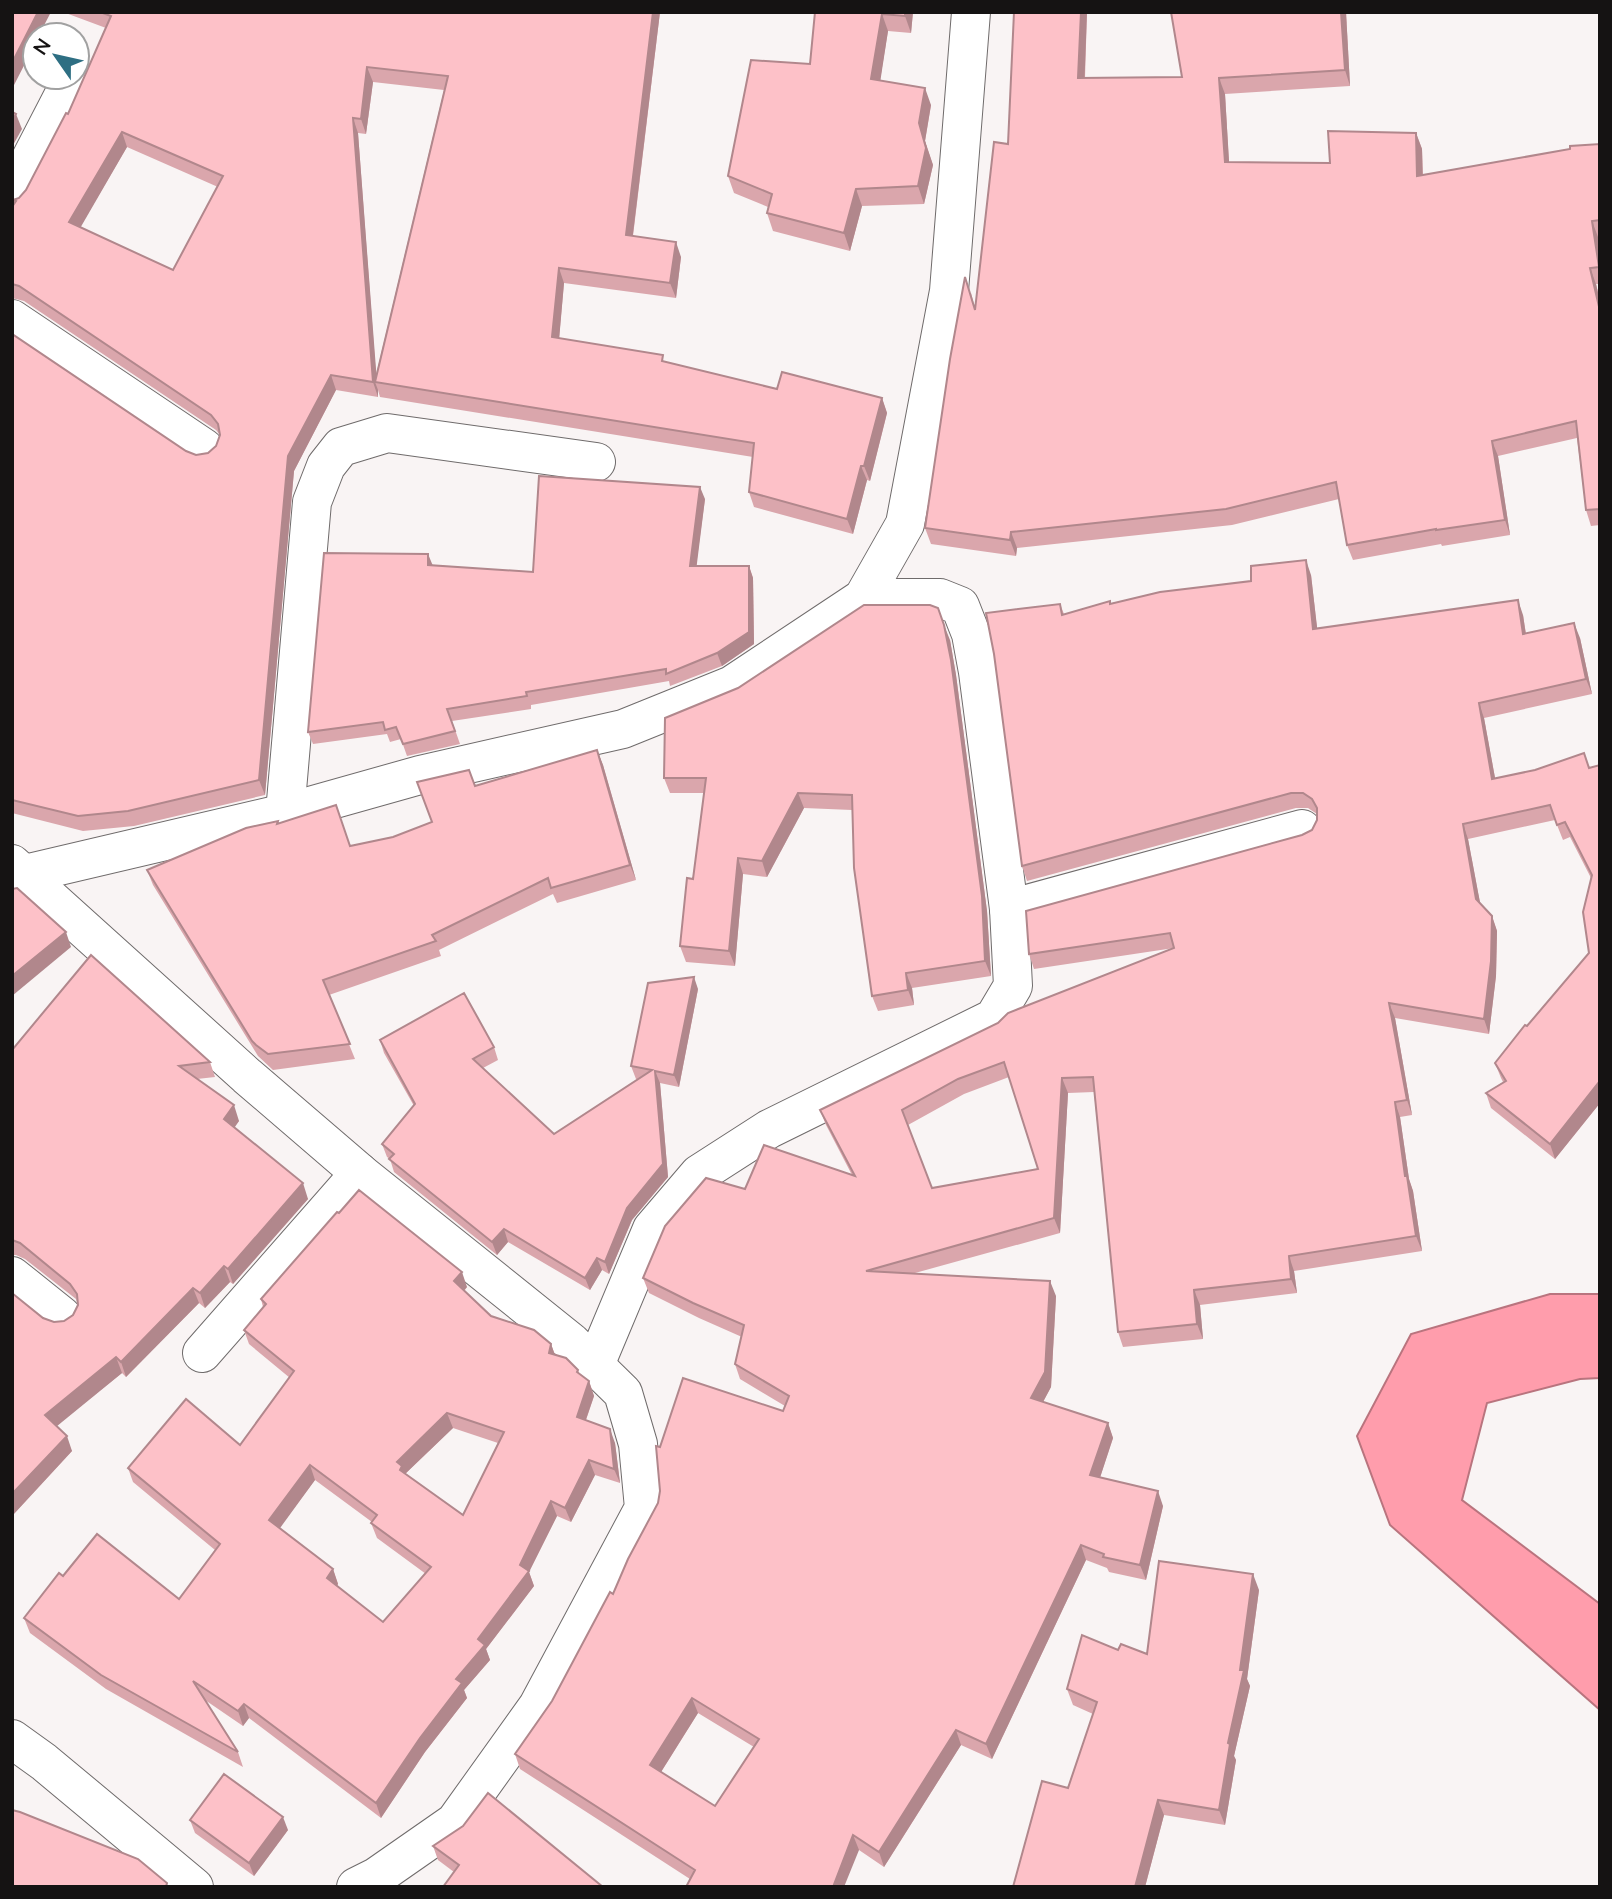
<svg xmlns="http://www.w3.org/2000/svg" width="1612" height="1899" viewBox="0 0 1612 1899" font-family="Lato,sans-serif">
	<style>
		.water { fill: #ff9dac; stroke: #b9747e; stroke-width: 2 }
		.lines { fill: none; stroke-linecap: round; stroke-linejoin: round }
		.minor-casing { stroke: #6f6b6b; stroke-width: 40 }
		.minor { stroke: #fff; stroke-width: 38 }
		.wall { fill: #daa6ac; fill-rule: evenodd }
		.shaded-wall { fill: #b1878c }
		.building { fill: #fdc1c8; stroke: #b1878c; stroke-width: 2; fill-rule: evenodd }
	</style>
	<rect width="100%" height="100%" fill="#f9f4f4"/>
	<path class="water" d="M 1550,1294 L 1600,1294 L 1600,1378 L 1580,1379 L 1487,1403 L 1462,1500 L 1600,1604 L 1600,1710 L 1390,1525 L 1357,1436 L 1411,1334 Z"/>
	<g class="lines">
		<g class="minor-casing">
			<g id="minor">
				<path d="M 12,195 L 73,77"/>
				<path d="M 12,319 L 204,448"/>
				<path d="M 285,813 L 312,502 L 326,466 L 341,447 L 387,433 L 596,462"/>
				<path d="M 12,864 L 247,1076 L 360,1173 L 571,1342 L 623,1393 L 638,1444 L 644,1508 L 538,1706 L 455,1822 L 376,1877 L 356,1887"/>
				<path d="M 12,884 L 25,874 L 285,813 L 420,775 L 623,729 L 732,685 L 863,598 L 905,524 L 949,291 L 971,12"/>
				<path d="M 1009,909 L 1302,829"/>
				<path d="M 12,1276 L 62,1316"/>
				<path d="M 202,1353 L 360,1173"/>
				<path d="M 595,1365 L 652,1229 L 699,1174 L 769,1129 L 994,1018 L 1013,986 L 1009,909 L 978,672 L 971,634 L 960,606 L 940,598 L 863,598"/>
				<path d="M 12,1739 L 44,1762 L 194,1887"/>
			</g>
		</g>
		<use href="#minor" class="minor"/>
	</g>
	<g class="wall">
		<path d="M 63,12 L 660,12 L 633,236 L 681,257 L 676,298 L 564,283 L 559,338 L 777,389 L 882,398 L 887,413 L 870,481 L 867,480 L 853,534 L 754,507 L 749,492 L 753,457 L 380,397 L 378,390 L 378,397 L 336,390 L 294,471 L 265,795 L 134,826 L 83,831 L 12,813 L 12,334 L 186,451 L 196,455 L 208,453 L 216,446 L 220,435 L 216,430 L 24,301 L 12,298 L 12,207 L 14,203 L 13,200 L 19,198 L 26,190 L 68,114 L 106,28 ZM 373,82 L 444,90 L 376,375 L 358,133 L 366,134 ZM 127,147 L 218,187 L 173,270 L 80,227 Z"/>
		<path d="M 815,12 L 913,12 L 911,33 L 888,31 L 880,80 L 931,105 L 925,141 L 933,165 L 924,204 L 862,206 L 850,251 L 773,231 L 767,213 L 768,207 L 734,193 L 728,176 L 810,64 Z"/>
		<path d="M 1014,12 L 1087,12 L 1085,78 L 1182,77 L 1171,12 L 1346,12 L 1350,86 L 1225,94 L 1229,162 L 1330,163 L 1416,133 L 1422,149 L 1423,175 L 1600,144 L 1600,236 L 1598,237 L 1600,248 L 1600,284 L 1596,284 L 1600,301 L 1600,525 L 1591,526 L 1586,510 L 1577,438 L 1498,456 L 1510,535 L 1442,546 L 1441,544 L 1353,560 L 1347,545 L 1339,499 L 1232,525 L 1017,548 L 1016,556 L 931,544 L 925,528 L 971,293 L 975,308 L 1008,144 Z"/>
		<path d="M 705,499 L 696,566 L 749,566 L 753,578 L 754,644 L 722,666 L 670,686 L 669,681 L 531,705 L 531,709 L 452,721 L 460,744 L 407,756 L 401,739 L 390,742 L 387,734 L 313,744 L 308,732 L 432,565 L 533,572 Z"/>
		<path d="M 1311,575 L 1317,628 L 1523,615 L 1526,634 L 1580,638 L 1592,694 L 1484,718 L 1495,778 L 1590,768 L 1600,765 L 1600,1103 L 1555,1159 L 1491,1108 L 1486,1093 L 1503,1082 L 1501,1078 L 1495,1063 L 1589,953 L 1591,878 L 1570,837 L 1563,840 L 1555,820 L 1468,839 L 1480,903 L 1492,916 L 1497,931 L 1496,976 L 1489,1034 L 1395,1018 L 1412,1115 L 1400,1117 L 1409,1179 L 1413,1191 L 1422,1251 L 1294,1271 L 1297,1293 L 1200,1305 L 1203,1339 L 1123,1347 L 1118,1332 L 1094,1092 L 1068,1093 L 1060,1233 L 915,1273 L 1056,1296 L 1051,1387 L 1043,1402 L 1108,1423 L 1113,1438 L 1100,1477 L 1163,1506 L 1146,1580 L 1109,1572 L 1107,1568 L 1086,1560 L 992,1759 L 961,1745 L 884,1867 L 859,1850 L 690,1879 L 520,1769 L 515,1754 L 552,1701 L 613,1594 L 658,1503 L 660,1491 L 660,1447 L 783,1411 L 785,1406 L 740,1379 L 735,1364 L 742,1337 L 699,1318 L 649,1293 L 643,1278 L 745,1189 L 852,1175 L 826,1125 L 820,1110 L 1174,948 L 1034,969 L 1029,954 L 1302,835 L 1312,830 L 1317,820 L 1317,814 L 1308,808 L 1296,808 L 1027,881 L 1022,866 L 1060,604 L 1064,614 L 1111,604 ZM 1009,1077 L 1038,1169 L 932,1188 L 908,1125 L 964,1094 ZM 698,1713 L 754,1747 L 715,1806 L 661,1772 Z"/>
		<path d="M 950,640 L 956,675 L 987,911 L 991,976 L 912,988 L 914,1005 L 878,1011 L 872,996 L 852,810 L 804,808 L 767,877 L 743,874 L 735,966 L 686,962 L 680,946 L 693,879 L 704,793 L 670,793 L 664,778 L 738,688 Z"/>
		<path d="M 597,750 L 603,765 L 636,880 L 557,903 L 553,894 L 439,950 L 441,956 L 329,995 L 355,1059 L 273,1070 L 258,1056 L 153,885 L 147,870 L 278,821 L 279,824 L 350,846 L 393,837 L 431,822 L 475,786 Z"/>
		<path d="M 698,989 L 679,1087 L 660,1083 L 668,1177 L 632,1220 L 609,1274 L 602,1270 L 590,1290 L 508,1242 L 497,1255 L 394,1172 L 390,1159 L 387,1157 L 382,1144 L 414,1106 L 384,1053 L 380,1040 L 494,1047 L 498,1060 L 483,1068 L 554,1134 L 639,1079 L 636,1079 L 631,1066 Z"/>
		<path d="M 12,1050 L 210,1062 L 215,1077 L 197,1079 L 239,1121 L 234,1127 L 308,1199 L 233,1284 L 230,1282 L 205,1308 L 199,1303 L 126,1377 L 122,1373 L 56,1426 L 72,1451 L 12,1516 L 12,1293 L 43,1318 L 54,1322 L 64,1321 L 73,1315 L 78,1305 L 76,1299 L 25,1259 L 16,1255 L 12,1255 Z"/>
		<path d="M 467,1287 L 464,1291 L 491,1316 L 551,1344 L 555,1355 L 578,1370 L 579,1373 L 589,1381 L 594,1396 L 586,1420 L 615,1443 L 620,1483 L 595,1475 L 571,1522 L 557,1516 L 529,1572 L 534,1586 L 486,1649 L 490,1660 L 464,1690 L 467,1698 L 425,1752 L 381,1818 L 249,1718 L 243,1726 L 205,1700 L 238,1752 L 243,1767 L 106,1689 L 30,1633 L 24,1618 L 63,1576 L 179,1599 L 215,1550 L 133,1482 L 128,1468 L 240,1445 L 290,1378 L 249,1344 L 244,1330 L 263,1307 L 261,1299 ZM 453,1428 L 498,1443 L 463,1515 L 405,1474 ZM 315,1480 L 372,1522 L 371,1523 L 377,1538 L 426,1574 L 383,1622 L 337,1586 L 338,1584 L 333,1569 L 279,1528 Z"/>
		<path d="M 1259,1590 L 1247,1679 L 1250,1686 L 1234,1756 L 1236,1760 L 1225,1825 L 1164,1815 L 1145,1887 L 1013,1887 L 1068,1788 L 1093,1714 L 1073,1705 L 1067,1689 L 1118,1650 L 1147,1654 Z"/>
		<path d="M 190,1820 L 288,1830 L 254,1876 L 195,1833 Z"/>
		<path d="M 433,1846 L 603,1887 L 454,1872 L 438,1860 Z"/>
	</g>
	<g class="shaded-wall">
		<path d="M 38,12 L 51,12 L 39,35 L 35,35 L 35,44 L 12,89 L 12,63 Z"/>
		<path d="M 653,12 L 660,12 L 631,250 L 626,235 Z"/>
		<path d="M 905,12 L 913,12 L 911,33 L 905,16 Z"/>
		<path d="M 1081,12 L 1087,12 L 1084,93 L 1078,78 Z"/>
		<path d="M 1341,12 L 1346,12 L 1350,86 L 1345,70 Z"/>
		<path d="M 882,14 L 888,31 L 878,96 L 871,79 Z"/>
		<path d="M 367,67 L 373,82 L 366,134 L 361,119 Z"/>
		<path d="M 1219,78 L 1225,94 L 1230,178 L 1225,162 Z"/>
		<path d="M 925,88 L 931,105 L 925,141 L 933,165 L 924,204 L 918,186 L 919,123 Z"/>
		<path d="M 16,114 L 22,129 L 12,147 L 12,121 Z"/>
		<path d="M 353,118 L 358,133 L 377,382 L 375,382 L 378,390 L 378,397 L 373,382 Z"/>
		<path d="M 122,132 L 127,147 L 75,237 L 69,222 Z"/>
		<path d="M 1416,133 L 1422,149 L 1423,191 L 1417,176 Z"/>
		<path d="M 856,189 L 862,206 L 850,251 L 844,233 Z"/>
		<path d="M 1592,221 L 1598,237 L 1600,248 L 1600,268 Z"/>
		<path d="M 676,242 L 681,257 L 676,298 L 670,283 Z"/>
		<path d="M 559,268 L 564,283 L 558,352 L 552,337 Z"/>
		<path d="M 1590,268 L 1596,284 L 1600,301 L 1600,311 Z"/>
		<path d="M 331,375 L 336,390 L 294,471 L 265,795 L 259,780 L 288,456 Z"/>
		<path d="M 882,398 L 887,413 L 870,481 L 864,466 Z"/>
		<path d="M 1492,441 L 1498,456 L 1510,535 L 1505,520 Z"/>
		<path d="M 861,466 L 867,480 L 853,534 L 847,519 Z"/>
		<path d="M 700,487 L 705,499 L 695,579 L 690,566 Z"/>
		<path d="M 1011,532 L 1017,548 L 1016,556 L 1010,540 Z"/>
		<path d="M 428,554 L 433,566 L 428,565 Z"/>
		<path d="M 1306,560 L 1311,575 L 1319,644 L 1313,629 Z"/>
		<path d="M 749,566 L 753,578 L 754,644 L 722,666 L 717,653 Z"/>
		<path d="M 1518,600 L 1523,615 L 1528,649 L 1523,634 Z"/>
		<path d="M 1574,623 L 1580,638 L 1592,694 L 1586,679 Z"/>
		<path d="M 944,625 L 950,640 L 956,675 L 987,911 L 991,976 L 985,961 Z"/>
		<path d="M 1479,703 L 1484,718 L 1498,794 L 1492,779 Z"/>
		<path d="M 597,750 L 603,765 L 636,880 L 630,865 Z"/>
		<path d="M 798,793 L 804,808 L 767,877 L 762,861 Z"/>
		<path d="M 1463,824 L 1468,839 L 1482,913 L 1476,899 Z"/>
		<path d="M 738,858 L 743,874 L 735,966 L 729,951 Z"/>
		<path d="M 1492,916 L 1497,931 L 1496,976 L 1489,1034 L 1484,1019 Z"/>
		<path d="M 66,932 L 71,947 L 12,996 L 12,976 Z"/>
		<path d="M 906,973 L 912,988 L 914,1005 L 908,990 Z"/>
		<path d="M 694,977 L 698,989 L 679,1087 L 674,1075 Z"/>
		<path d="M 1389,1003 L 1395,1018 L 1412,1115 L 1407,1100 Z"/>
		<path d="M 655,1071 L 660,1083 L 668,1177 L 632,1220 L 609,1274 L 605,1262 Z"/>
		<path d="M 1062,1078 L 1068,1093 L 1060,1233 L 1054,1218 Z"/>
		<path d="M 1599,1082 L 1600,1085 L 1600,1103 L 1555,1159 L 1550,1144 Z"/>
		<path d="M 1395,1102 L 1400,1117 L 1409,1179 L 1413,1191 L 1422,1251 L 1416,1236 L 1405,1176 Z"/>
		<path d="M 234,1105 L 239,1121 L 230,1134 L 224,1119 Z"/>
		<path d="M 303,1183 L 308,1199 L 233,1284 L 228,1269 Z"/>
		<path d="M 504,1229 L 508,1242 L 497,1255 L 492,1242 Z"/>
		<path d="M 1289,1256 L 1294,1271 L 1297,1293 L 1291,1279 Z"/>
		<path d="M 597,1258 L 602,1270 L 590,1290 L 585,1278 Z"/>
		<path d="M 224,1266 L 230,1282 L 205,1308 L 200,1293 Z"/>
		<path d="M 462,1272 L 467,1287 L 459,1296 L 454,1281 Z"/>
		<path d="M 1050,1281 L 1056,1296 L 1051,1387 L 1037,1413 L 1031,1398 Z"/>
		<path d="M 193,1288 L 199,1303 L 126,1377 L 121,1362 Z"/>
		<path d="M 1194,1290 L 1200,1305 L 1203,1339 L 1197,1324 Z"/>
		<path d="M 551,1344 L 556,1358 L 549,1353 Z"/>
		<path d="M 116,1357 L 122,1373 L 51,1431 L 45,1415 Z"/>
		<path d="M 589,1381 L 594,1396 L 582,1431 L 577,1417 Z"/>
		<path d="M 447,1413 L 453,1428 L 405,1474 L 405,1484 L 397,1462 Z"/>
		<path d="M 1108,1423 L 1113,1438 L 1096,1490 L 1090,1475 Z"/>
		<path d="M 610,1429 L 615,1443 L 620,1483 L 614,1469 Z"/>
		<path d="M 67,1436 L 72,1451 L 12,1516 L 12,1494 Z"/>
		<path d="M 589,1460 L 595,1475 L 571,1522 L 565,1508 Z"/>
		<path d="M 310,1465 L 315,1480 L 275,1535 L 269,1520 Z"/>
		<path d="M 1158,1491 L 1163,1506 L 1146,1580 L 1140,1565 Z"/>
		<path d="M 551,1501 L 557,1516 L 529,1572 L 534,1586 L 486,1649 L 490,1660 L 464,1690 L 467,1698 L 425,1752 L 381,1818 L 376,1803 L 456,1679 L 520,1565 Z"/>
		<path d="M 1081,1545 L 1086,1560 L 992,1759 L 986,1744 Z"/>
		<path d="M 333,1569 L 338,1584 L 332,1592 L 327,1578 Z"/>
		<path d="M 1253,1574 L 1259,1590 L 1247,1679 L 1250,1686 L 1234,1756 L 1236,1760 L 1225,1825 L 1219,1810 L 1228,1743 L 1240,1670 Z"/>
		<path d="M 692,1698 L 698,1713 L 656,1780 L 650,1765 Z"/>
		<path d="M 244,1704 L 249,1718 L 243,1726 L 238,1711 Z"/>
		<path d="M 956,1730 L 961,1745 L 884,1867 L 879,1852 Z"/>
		<path d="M 1158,1800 L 1164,1815 L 1145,1887 L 1135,1887 Z"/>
		<path d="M 283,1817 L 288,1830 L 254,1876 L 249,1863 Z"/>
		<path d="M 853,1835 L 859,1850 L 844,1887 L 833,1887 Z"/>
	</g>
	<g class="building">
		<path d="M 12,12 L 38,12 L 12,63 Z"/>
		<path d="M 100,12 L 653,12 L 626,235 L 676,242 L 670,283 L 559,268 L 552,337 L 663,355 L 662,361 L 777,389 L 782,372 L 882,398 L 864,466 L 861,466 L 847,519 L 749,492 L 754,443 L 375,382 L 448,76 L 367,67 L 361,119 L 353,118 L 373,382 L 331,375 L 288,456 L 259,780 L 128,811 L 78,816 L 12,800 L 12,334 L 186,451 L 196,455 L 208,453 L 216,446 L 220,435 L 218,424 L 211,415 L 19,286 L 12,284 L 12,207 L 16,201 L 13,200 L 19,198 L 26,190 L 66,113 L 68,114 L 111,16 ZM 122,132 L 223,176 L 173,270 L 69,222 Z"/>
		<path d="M 815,12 L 905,12 L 905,16 L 882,14 L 871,79 L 925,88 L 919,123 L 926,148 L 918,186 L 856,189 L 844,233 L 767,213 L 772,194 L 728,176 L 751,60 L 810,64 Z"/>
		<path d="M 1014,12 L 1081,12 L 1078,78 L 1182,77 L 1171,12 L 1341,12 L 1345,70 L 1219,78 L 1225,162 L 1330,163 L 1328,131 L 1416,133 L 1417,176 L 1570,149 L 1570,146 L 1600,144 L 1600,220 L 1592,221 L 1599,267 L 1590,268 L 1600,311 L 1600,509 L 1586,510 L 1576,421 L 1492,441 L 1505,520 L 1436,530 L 1436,529 L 1347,545 L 1336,482 L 1226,509 L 1011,532 L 1010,540 L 925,528 L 950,359 L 965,277 L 975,310 L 994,142 L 1008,144 Z"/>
		<path d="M 12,112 L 16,114 L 12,121 Z"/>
		<path d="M 539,476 L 700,487 L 690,566 L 749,566 L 749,632 L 717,653 L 666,674 L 666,669 L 526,692 L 527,696 L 447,709 L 455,731 L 403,744 L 396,727 L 385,730 L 383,722 L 308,732 L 324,553 L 428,554 L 428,565 L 533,572 Z"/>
		<path d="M 1306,560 L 1313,629 L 1518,600 L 1523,634 L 1574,623 L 1586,679 L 1479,703 L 1492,779 L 1535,770 L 1584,753 L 1589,768 L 1600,765 L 1600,1083 L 1599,1082 L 1550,1144 L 1486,1093 L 1506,1081 L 1495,1063 L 1525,1025 L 1527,1026 L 1589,953 L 1583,912 L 1592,875 L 1565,822 L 1557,825 L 1550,805 L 1463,824 L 1476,899 L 1492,916 L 1491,961 L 1484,1019 L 1389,1003 L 1407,1100 L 1395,1102 L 1405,1176 L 1407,1176 L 1416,1236 L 1289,1256 L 1291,1279 L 1194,1290 L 1197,1324 L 1118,1332 L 1093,1077 L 1062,1078 L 1054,1218 L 866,1271 L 1050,1281 L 1045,1372 L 1031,1398 L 1108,1423 L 1090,1475 L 1158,1491 L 1140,1565 L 1103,1557 L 1104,1554 L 1081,1545 L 986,1744 L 956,1730 L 879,1852 L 853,1835 L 833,1887 L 686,1887 L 695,1870 L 515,1754 L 552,1701 L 610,1592 L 613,1594 L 628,1559 L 658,1503 L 660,1491 L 656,1446 L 660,1447 L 683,1378 L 783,1411 L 789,1396 L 735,1364 L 744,1325 L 693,1303 L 643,1278 L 665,1226 L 706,1178 L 745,1189 L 764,1145 L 855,1176 L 820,1110 L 998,1023 L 1008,1013 L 1174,948 L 1170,933 L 1029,954 L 1026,911 L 1302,835 L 1312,830 L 1317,820 L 1317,808 L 1312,799 L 1303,793 L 1291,793 L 1022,866 L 994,654 L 986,613 L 1060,604 L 1062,615 L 1110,601 L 1110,604 L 1160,592 L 1251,581 L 1251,566 ZM 1004,1062 L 1038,1169 L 932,1188 L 902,1110 L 958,1079 ZM 692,1698 L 759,1739 L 715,1806 L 650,1765 Z"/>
		<path d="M 864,605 L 930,605 L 938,608 L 944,625 L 951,660 L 982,896 L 985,961 L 906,973 L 908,990 L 872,996 L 854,868 L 852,795 L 798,793 L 762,861 L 738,858 L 729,951 L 680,946 L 687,878 L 693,879 L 706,778 L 664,778 L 665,718 L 738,688 Z"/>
		<path d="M 597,750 L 630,865 L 551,888 L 548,878 L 432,935 L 436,941 L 323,980 L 350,1044 L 268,1054 L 256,1045 L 252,1041 L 147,870 L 246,828 L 278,821 L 277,824 L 336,805 L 350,846 L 393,837 L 432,822 L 417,782 L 469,770 L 475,786 Z"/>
		<path d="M 17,888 L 66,932 L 12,976 L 12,889 Z"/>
		<path d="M 91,955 L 210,1062 L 179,1066 L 234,1105 L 224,1119 L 303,1183 L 228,1269 L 224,1266 L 200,1293 L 193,1288 L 121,1362 L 116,1357 L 45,1415 L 67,1436 L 12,1494 L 12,1293 L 43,1318 L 54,1322 L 64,1321 L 73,1315 L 78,1305 L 77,1294 L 70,1284 L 20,1243 L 12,1240 L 12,1050 Z"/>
		<path d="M 694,977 L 674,1075 L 655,1071 L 663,1164 L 627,1208 L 605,1262 L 597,1258 L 585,1278 L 504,1229 L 492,1242 L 389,1159 L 394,1154 L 382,1144 L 415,1104 L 380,1040 L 464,993 L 494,1047 L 473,1059 L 554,1134 L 652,1070 L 631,1066 L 648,983 Z"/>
		<path d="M 359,1190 L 462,1272 L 454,1281 L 491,1316 L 534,1330 L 551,1344 L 549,1353 L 566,1358 L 578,1370 L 577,1372 L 589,1381 L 577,1417 L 610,1429 L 614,1469 L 589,1460 L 565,1508 L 551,1501 L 520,1565 L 529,1571 L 478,1639 L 485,1645 L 456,1679 L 462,1683 L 420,1738 L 376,1803 L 244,1704 L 238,1711 L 193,1681 L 238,1752 L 101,1675 L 24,1618 L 59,1573 L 63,1576 L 97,1534 L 179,1599 L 220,1544 L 128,1468 L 186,1399 L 240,1445 L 294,1371 L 244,1330 L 266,1304 L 261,1299 L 337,1212 L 339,1213 ZM 447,1413 L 504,1432 L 463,1515 L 400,1470 L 402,1466 L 397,1462 ZM 310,1465 L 377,1515 L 371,1523 L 431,1567 L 383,1622 L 327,1578 L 333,1569 L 269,1520 Z"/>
		<path d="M 1159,1561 L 1253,1574 L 1240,1670 L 1244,1670 L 1228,1743 L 1230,1744 L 1219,1810 L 1158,1800 L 1135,1887 L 1013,1887 L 1042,1781 L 1068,1788 L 1097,1702 L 1067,1689 L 1082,1635 L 1118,1650 L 1121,1644 L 1147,1654 Z"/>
		<path d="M 224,1774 L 283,1817 L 249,1863 L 190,1820 Z"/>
		<path d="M 488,1793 L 603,1887 L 443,1887 L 459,1865 L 433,1846 L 463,1826 Z"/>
		<path d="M 12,1810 L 20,1812 L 138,1859 L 167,1883 L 166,1887 L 12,1887 Z"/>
	</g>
	<rect width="1612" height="1899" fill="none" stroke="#151313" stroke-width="28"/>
	<g transform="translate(56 56) rotate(304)"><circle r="33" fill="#ffffff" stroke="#a1a1a1" stroke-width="2"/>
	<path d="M0-5L12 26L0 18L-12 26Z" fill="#2e6f83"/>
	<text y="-10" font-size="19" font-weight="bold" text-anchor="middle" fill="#151313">N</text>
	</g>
</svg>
